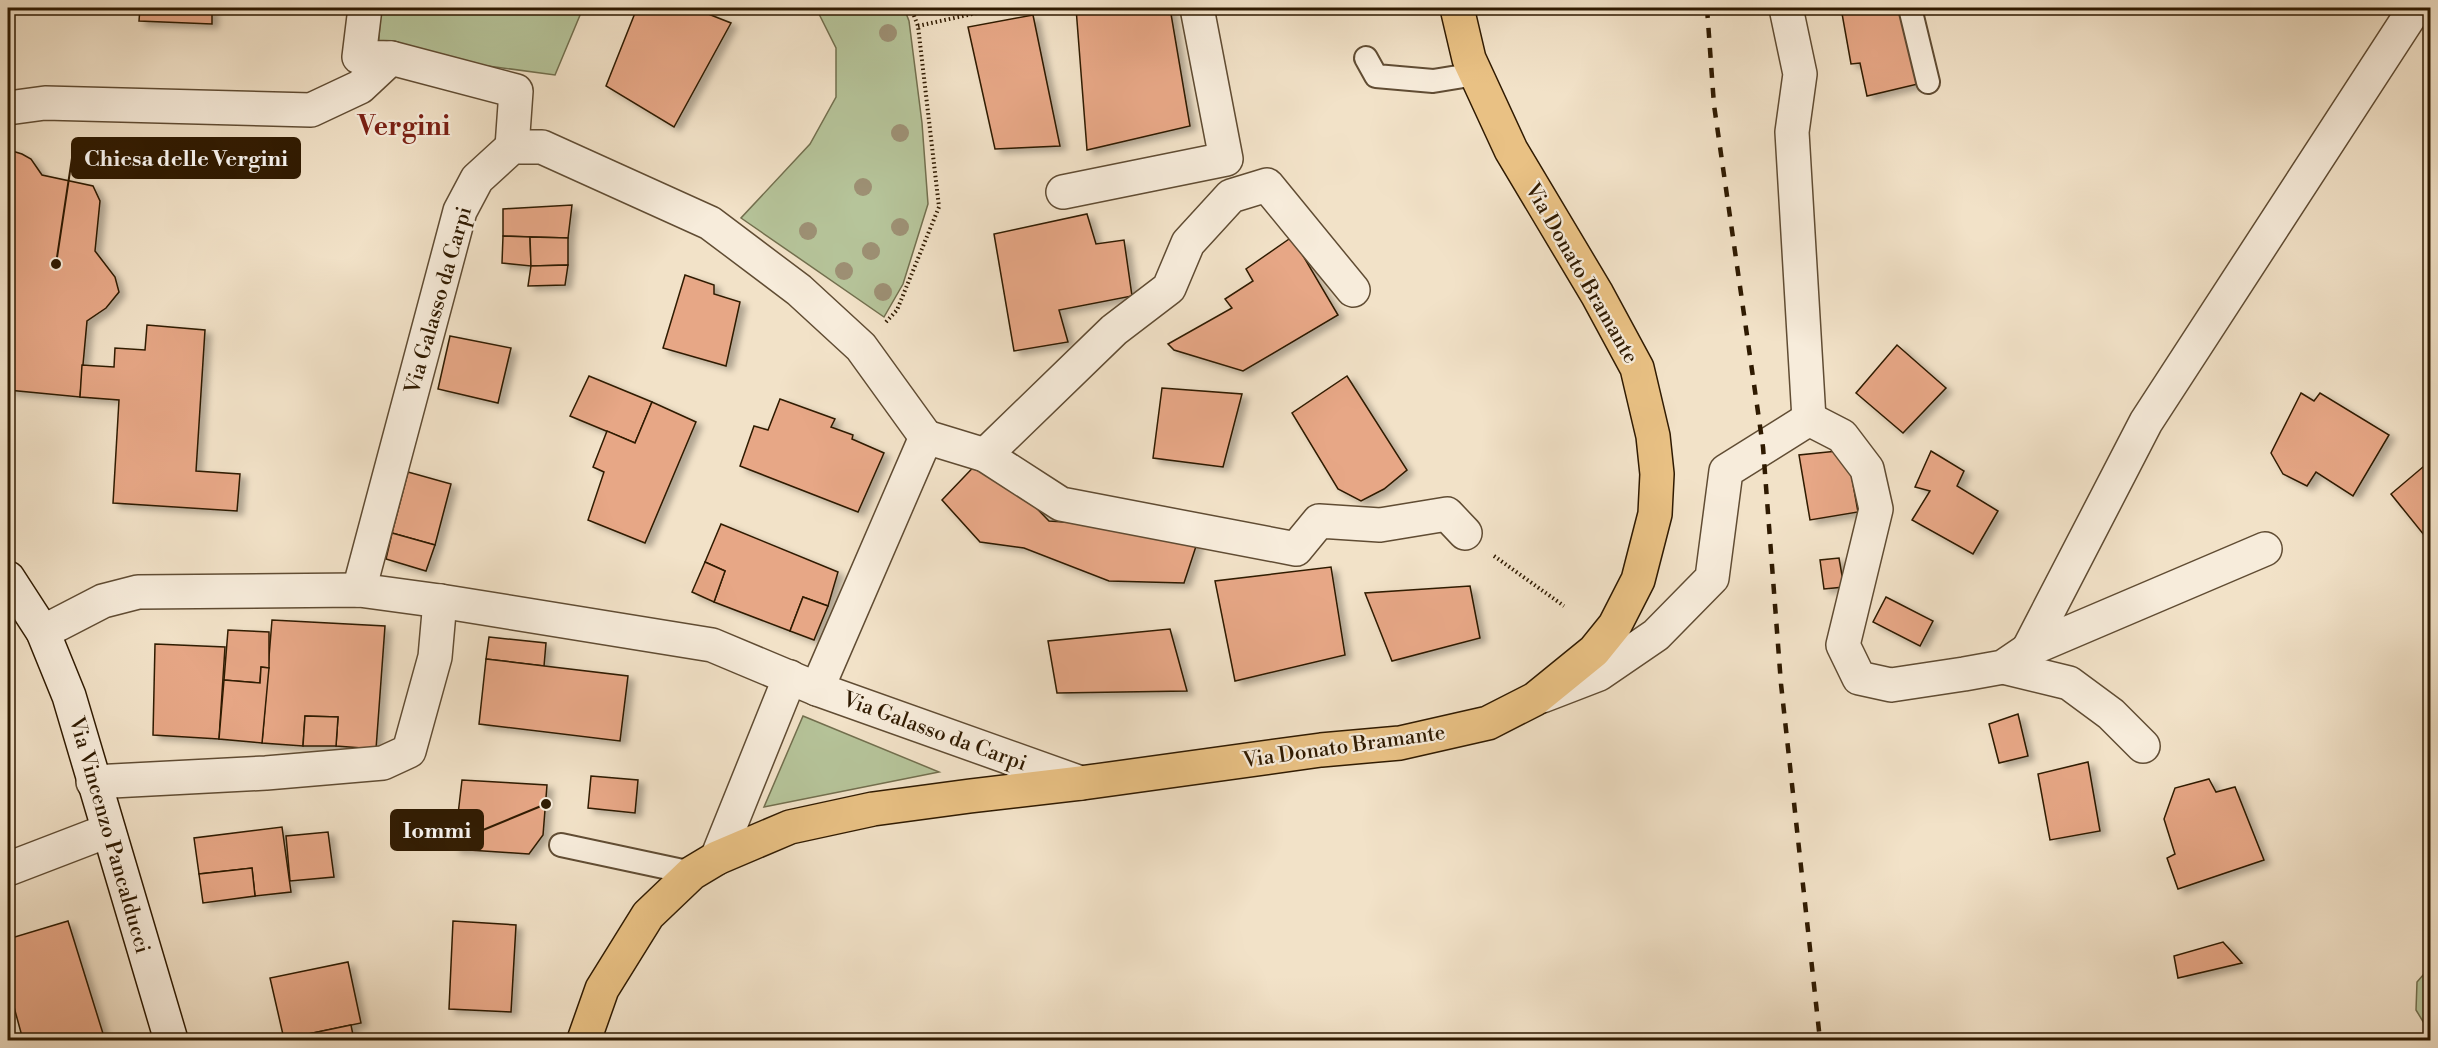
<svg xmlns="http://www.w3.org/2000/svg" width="2438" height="1048" viewBox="0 0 2438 1048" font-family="'Libre Bodoni',serif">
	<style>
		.green { fill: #b6c49a; stroke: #726f4e; stroke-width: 1.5 }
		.building { fill: #e7a786; stroke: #2f1a01; stroke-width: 1.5; filter: url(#shadow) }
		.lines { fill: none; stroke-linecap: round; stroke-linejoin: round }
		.lane-casing { stroke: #604c33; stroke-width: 26 }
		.street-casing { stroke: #604c33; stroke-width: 36 }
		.secondary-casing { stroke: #2f1a01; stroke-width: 36 }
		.primary-casing { stroke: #2f1a01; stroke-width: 36 }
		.path { stroke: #2f1a01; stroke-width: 4; stroke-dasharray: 1.5 3; stroke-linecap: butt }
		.lane { stroke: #f7ecdb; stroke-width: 22 }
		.street { stroke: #f7ecdb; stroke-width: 33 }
		.secondary { stroke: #f7ecdb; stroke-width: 33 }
		.primary { stroke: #e9c184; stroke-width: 33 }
		.rail { stroke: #2f1a01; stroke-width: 4.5; stroke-dasharray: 10 10; stroke-linecap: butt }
		.tree { fill: #9d9074 }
		.labels { text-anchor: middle; stroke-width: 4.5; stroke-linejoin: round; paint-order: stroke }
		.street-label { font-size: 21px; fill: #2f1a01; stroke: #f7ecdb }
		.district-label { font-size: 27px; font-weight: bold; fill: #7a1f14; stroke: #f7ecdb }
		.leader { fill: none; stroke: #2f1a01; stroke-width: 2 }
		.callout-dot { fill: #2f1a01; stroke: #f7ecdb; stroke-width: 2 }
		.callout { fill: #2f1a01; stroke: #2f1a01; stroke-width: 2 }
		.callout-label { font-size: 22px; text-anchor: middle; font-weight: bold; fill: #fff }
	</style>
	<defs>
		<filter id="shadow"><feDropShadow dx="6" dy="4" stdDeviation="3" flood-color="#0004"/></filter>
	</defs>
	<rect width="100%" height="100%" fill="#f2e2c8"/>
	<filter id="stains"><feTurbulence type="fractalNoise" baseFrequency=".00333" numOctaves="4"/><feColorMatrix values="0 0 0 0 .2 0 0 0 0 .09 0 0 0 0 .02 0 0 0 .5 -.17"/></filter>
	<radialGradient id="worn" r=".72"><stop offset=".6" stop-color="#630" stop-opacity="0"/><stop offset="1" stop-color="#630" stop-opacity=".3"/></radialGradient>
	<g class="green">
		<path d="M 381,8 L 583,8 L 555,75 L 378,51 Z"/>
		<path d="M 816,8 L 904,8 L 909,21 L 922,123 L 928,204 L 903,284 L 884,317 L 741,218 L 810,144 L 836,97 L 836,48 Z"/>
		<path d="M 803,716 L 939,772 L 764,807 Z"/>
		<path d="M 2430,967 L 2430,1040 L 2422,1040 L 2430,1033 L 2416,1010 L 2417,982 Z"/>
	</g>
	<g class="building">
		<path d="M 140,8 L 212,8 L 212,24 L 139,21 Z"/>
		<path d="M 637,8 L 693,8 L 731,23 L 674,127 L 606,86 Z"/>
		<path d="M 1076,8 L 1170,8 L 1190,126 L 1087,150 Z"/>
		<path d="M 1841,8 L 1906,8 L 1922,83 L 1867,96 L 1860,63 L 1851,64 Z"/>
		<path d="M 1033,15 L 1060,146 L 995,149 L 968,27 Z"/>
		<path d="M 9,150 L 22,154 L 31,159 L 42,175 L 93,186 L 100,201 L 95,251 L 115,277 L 119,292 L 106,308 L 87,321 L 80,397 L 8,390 L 8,151 Z"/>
		<path d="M 572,205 L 568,238 L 503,236 L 503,209 Z"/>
		<path d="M 1087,214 L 1096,244 L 1124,240 L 1132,296 L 1059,310 L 1068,342 L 1014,351 L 994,234 Z"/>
		<path d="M 503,236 L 530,237 L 531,266 L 502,263 Z"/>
		<path d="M 530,237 L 568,238 L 568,265 L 531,266 Z"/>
		<path d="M 1292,237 L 1338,315 L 1243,371 L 1174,350 L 1168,344 L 1232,308 L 1225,299 L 1253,281 L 1246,269 Z"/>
		<path d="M 568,265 L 565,285 L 528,286 L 531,266 Z"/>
		<path d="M 685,275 L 714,285 L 714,294 L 740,302 L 726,366 L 663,348 Z"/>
		<path d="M 147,325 L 205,330 L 196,471 L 240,474 L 237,511 L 113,503 L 119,400 L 80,397 L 82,365 L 114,367 L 115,348 L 145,350 Z"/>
		<path d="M 450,336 L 511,348 L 498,403 L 438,389 Z"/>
		<path d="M 1897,345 L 1946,388 L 1903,433 L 1856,393 Z"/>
		<path d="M 589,376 L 652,402 L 635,443 L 570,416 Z"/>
		<path d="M 1347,376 L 1407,470 L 1384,489 L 1361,501 L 1338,489 L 1292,413 Z"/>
		<path d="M 1162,388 L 1242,394 L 1223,467 L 1153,458 Z"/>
		<path d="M 2301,393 L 2314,401 L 2320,393 L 2389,435 L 2353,496 L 2316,472 L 2307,486 L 2283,474 L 2271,453 Z"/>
		<path d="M 780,399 L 835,419 L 831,427 L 853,435 L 852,439 L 884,453 L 858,512 L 740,466 L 754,426 L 768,430 Z"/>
		<path d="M 652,402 L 696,422 L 645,543 L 588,520 L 604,472 L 593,467 L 607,431 L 635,443 Z"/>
		<path d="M 1847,450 L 1858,512 L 1810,520 L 1799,455 Z"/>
		<path d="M 1931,451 L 1964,471 L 1957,486 L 1998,511 L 1973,554 L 1912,520 L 1930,491 L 1915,487 Z"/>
		<path d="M 985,455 L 1049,521 L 1201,531 L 1184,583 L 1109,581 L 1024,548 L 980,542 L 942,500 Z"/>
		<path d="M 2430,461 L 2430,529 L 2424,535 L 2391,494 Z"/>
		<path d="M 408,472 L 451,484 L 435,545 L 392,533 Z"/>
		<path d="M 721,524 L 838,572 L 828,606 L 803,597 L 790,631 L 714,602 L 725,571 L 705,562 Z"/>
		<path d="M 392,533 L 435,545 L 426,571 L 386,559 Z"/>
		<path d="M 1839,558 L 1844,587 L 1824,589 L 1820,560 Z"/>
		<path d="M 705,562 L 725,571 L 714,602 L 692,592 Z"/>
		<path d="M 1331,567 L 1345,655 L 1235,681 L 1215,581 Z"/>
		<path d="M 1470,586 L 1480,638 L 1392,661 L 1365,593 Z"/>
		<path d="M 803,597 L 828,606 L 814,640 L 790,631 Z"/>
		<path d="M 1886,597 L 1933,621 L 1920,646 L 1873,622 Z"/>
		<path d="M 272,620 L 385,626 L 376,749 L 336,746 L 338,717 L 305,716 L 303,746 L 262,743 Z"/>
		<path d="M 1170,629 L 1187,691 L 1057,693 L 1048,641 Z"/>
		<path d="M 228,630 L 269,632 L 269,668 L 261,667 L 260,683 L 224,680 Z"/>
		<path d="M 489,637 L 546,643 L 544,666 L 486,659 Z"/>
		<path d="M 155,644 L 225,647 L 219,739 L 153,735 Z"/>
		<path d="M 486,659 L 628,676 L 620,741 L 479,724 Z"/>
		<path d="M 261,667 L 269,668 L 262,743 L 219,739 L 224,680 L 260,683 Z"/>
		<path d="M 2018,714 L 2028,756 L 1999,763 L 1989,724 Z"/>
		<path d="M 305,716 L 338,717 L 336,746 L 303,746 Z"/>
		<path d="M 2088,762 L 2100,831 L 2050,840 L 2038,774 Z"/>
		<path d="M 591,776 L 638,780 L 635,813 L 588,808 Z"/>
		<path d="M 2209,779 L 2216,792 L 2235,787 L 2264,860 L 2178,889 L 2167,858 L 2175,854 L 2164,819 L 2175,788 Z"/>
		<path d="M 462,780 L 547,785 L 543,835 L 529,854 L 454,849 Z"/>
		<path d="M 282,827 L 291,892 L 255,896 L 252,868 L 199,874 L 194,838 Z"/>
		<path d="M 328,832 L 334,877 L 290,881 L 286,836 Z"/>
		<path d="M 252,868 L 255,896 L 203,903 L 199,874 Z"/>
		<path d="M 68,921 L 105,1040 L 23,1040 L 8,985 L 8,939 Z"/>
		<path d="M 453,921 L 516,925 L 511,1012 L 449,1009 Z"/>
		<path d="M 2223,942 L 2242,963 L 2178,978 L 2174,956 Z"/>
		<path d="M 348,962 L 361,1023 L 284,1039 L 270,978 Z"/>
		<path d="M 351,1025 L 354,1040 L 284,1040 L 284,1039 Z"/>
	</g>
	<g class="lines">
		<g class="lane-casing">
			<g id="lane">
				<path d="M 1910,8 L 1928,82"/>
				<path d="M 1366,58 L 1376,76 L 1433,81 L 1476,74"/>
				<path d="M 561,845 L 692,873"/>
			</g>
		</g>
		<g class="street-casing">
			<g id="street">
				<path d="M 365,8 L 359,57 L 391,58 L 516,91 L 512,147"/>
				<path d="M 1786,8 L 1800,74 L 1792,132 L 1809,419"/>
				<path d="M 8,108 L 45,103 L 311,110 L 360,87 L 391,58"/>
				<path d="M 1063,192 L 1226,159 L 1197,8"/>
				<path d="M 985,455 L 1114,330 L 1169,288 L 1188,243 L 1231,196 L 1267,185 L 1353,290"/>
				<path d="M 359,590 L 460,211 L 477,179 L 512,147 L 542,147 L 710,223 L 799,290 L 861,347 L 926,437"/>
				<path d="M 43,632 L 103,601 L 138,592 L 359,590 L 440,601 L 712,645 L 817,689 L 1081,783"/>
				<path d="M 2028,650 L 2146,422 L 2415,8"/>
				<path d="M 2003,667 L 2069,683 L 2111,714 L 2143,746"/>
				<path d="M 817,689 L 926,437 L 985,455 L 1061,504 L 1296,549 L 1319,521 L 1380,525 L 1447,514 L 1465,533"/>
				<path d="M 1542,696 L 1599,674 L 1656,635 L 1712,578 L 1726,471 L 1809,419 L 1842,436 L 1867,469 L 1876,509 L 1843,645 L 1859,678 L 1891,685 L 1964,674 L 2003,667 L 2028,650 L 2265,549"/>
				<path d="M 93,782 L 266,773 L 383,763 L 409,751 L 435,657 L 440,601"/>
				<path d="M 717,858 L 790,677"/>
				<path d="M 8,869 L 107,831"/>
			</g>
		</g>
		<g class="secondary-casing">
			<path id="secondary" d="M 8,578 L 43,632 L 69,696 L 171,1040"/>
		</g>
		<g class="primary-casing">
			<path id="primary" d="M 584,1040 L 602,989 L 648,915 L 692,873 L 717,858 L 790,827 L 873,809 L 970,796 L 1081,783 L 1321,750 L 1400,743 L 1488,723 L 1535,699 L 1594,651 L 1615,625 L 1638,580 L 1655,514 L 1657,474 L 1653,436 L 1637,368 L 1597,294 L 1511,150 L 1469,59 L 1457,8"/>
		</g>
		<g class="path">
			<path d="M 918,26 L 999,8"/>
			<path d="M 886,322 L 897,310 L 939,207 L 918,26 L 911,8"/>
			<path d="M 1494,556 L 1564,606"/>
		</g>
		<use href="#lane" class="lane"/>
		<use href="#street" class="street"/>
		<use href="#secondary" class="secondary"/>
		<use href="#primary" class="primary"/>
		<path class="rail" d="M 1707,8 L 1714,105 L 1763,447 L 1781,684 L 1820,1040"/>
	</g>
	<g class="tree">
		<circle cx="888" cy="33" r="9"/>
		<circle cx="900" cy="133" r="9"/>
		<circle cx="863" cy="187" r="9"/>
		<circle cx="900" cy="227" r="9"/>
		<circle cx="808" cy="231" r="9"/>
		<circle cx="871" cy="251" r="9"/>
		<circle cx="844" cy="271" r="9"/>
		<circle cx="883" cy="292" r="9"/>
	</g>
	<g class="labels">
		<g class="street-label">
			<text transform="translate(1582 273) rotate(60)" y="7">Via Donato Bramante</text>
			<text transform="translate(438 300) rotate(-74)" y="7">Via Galasso da Carpi</text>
			<text transform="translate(935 731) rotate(20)" y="7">Via Galasso da Carpi</text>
			<text transform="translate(1344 746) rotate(-8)" y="7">Via Donato Bramante</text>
			<text transform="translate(110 835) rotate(74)" y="7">Via Vincenzo Pancalducci</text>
		</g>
		<g class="district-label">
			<text x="404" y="135">Vergini</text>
		</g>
	</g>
	<path class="leader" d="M56 264L72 158M546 804L483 830"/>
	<g class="callout-dot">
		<circle cx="56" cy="264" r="6"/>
		<circle cx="546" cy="804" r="6"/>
	</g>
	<g class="callout">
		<rect x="72" y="138" width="228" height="40" rx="6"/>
		<rect x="391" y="810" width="92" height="40" rx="6"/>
	</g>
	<g class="callout-label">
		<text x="186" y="166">Chiesa delle Vergini</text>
		<text x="437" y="838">Iommi</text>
	</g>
	<rect width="2438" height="1048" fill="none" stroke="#f2e2c8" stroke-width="30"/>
	<rect x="9" y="9" width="2420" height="1030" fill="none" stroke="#2f1a01" stroke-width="3"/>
	<rect x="15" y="15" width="2408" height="1018" fill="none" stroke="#2f1a01" stroke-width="1.5"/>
	<rect width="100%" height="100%" filter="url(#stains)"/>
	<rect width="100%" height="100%" fill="url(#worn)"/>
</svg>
